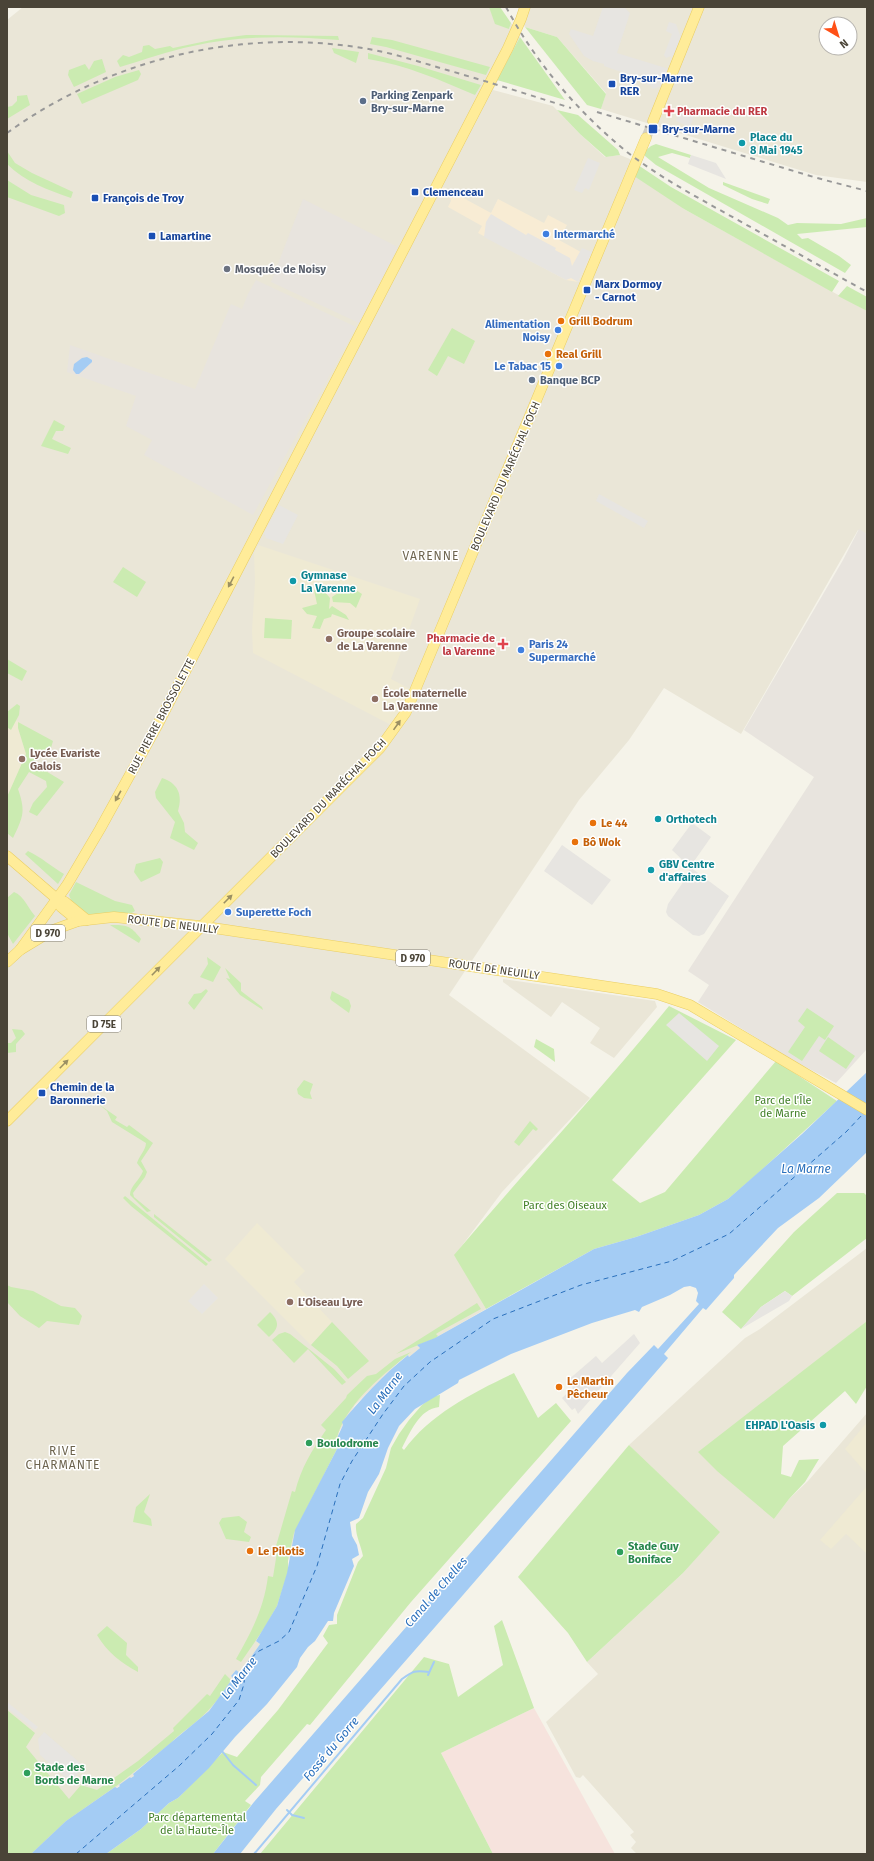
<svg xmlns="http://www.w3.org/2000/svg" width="874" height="1861" viewBox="0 0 874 1861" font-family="'Fira Sans',sans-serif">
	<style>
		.residential { fill: #eae6d7; fill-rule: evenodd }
		.commercial { fill: #f8ecd4 }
		.industrial { fill: #e8e4de }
		.education { fill: #efead3 }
		.medical { fill: #f6e3dd }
		.green { fill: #cbebb1 }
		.parking { fill: #e7e5e1 }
		.water { fill: #a4ccf4 }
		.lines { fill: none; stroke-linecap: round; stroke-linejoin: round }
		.stream { stroke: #a4ccf4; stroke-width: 2 }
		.ferry { stroke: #2a70bc; stroke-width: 1; stroke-dasharray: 5 4; stroke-linecap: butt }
		.major-tunnel { stroke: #d3d0c5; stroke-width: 10; stroke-dasharray: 10 5; stroke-linecap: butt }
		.major-casing { stroke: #eace63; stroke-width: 11 }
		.major { stroke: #ffec99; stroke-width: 10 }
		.rail { stroke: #989898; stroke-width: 2; stroke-dasharray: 5 5; stroke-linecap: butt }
		.oneway { fill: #9b9063 }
		.transit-dot { fill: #1a4fb4; stroke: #fff; stroke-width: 1.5 }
		.service-dot { fill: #5c6f8a; stroke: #fff; stroke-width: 1.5 }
		.health-dot { fill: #e0444e; stroke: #fff; stroke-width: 1.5 }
		.culture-dot { fill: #0f9aa8; stroke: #fff; stroke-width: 1.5 }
		.shop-dot { fill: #3f7fe0; stroke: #fff; stroke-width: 1.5 }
		.worship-dot { fill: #6b7280; stroke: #fff; stroke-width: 1.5 }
		.food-dot { fill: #e8710a; stroke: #fff; stroke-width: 1.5 }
		.education-dot { fill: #8d6e63; stroke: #fff; stroke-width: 1.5 }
		.leisure-dot { fill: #2e9e5b; stroke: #fff; stroke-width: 1.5 }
		.labels { text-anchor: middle; stroke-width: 3; stroke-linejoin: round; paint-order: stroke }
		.shield { fill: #fff; stroke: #807c73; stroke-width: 1 }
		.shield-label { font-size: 10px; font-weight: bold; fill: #4a4437 }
		.transit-label { font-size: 11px; font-weight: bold; fill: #164399; stroke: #fff; text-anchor: start }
		.service-label { font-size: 11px; font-weight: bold; fill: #4e5e75; stroke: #fff; text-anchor: start }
		.health-label { font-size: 11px; font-weight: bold; fill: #be3a42; stroke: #fff; text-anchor: start }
		.culture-label { font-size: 11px; font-weight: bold; fill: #0d838f; stroke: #fff; text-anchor: start }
		.shop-label { font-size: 11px; font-weight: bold; fill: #366cbe; stroke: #fff; text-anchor: start }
		.worship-label { font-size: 11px; font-weight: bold; fill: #5b616d; stroke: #fff; text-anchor: start }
		.food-label { font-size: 11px; font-weight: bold; fill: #c56008; stroke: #fff; text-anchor: start }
		.street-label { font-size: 11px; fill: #4a4437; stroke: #fff }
		.education-label { font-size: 11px; font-weight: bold; fill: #785e54; stroke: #fff; text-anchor: start }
		.park-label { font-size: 11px; fill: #407f26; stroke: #fff }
		.leisure-label { font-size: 11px; font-weight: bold; fill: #27864d; stroke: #fff; text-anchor: start }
		.neighbourhood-label { font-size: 12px; letter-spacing: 1px; fill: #6d644e; stroke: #fff }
		.water-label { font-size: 12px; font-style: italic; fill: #2a70bc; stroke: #fff }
	</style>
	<rect width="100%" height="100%" fill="#f5f3e9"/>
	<g class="residential">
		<path d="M 23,7 L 490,7 L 509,29 L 511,23 L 520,37 L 493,90 L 553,106 L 580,134 L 605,157 L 620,155 L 630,159 L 684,209 L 867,311 L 867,534 L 858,530 L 741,734 L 664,688 L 629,740 L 579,800 L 449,995 L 590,1098 L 502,1192 L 455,1255 L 486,1309 L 435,1338 L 417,1345 L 420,1348 L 409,1357 L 408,1355 L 400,1361 L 355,1405 L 339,1432 L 337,1449 L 331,1459 L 288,1561 L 287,1573 L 277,1606 L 256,1641 L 260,1644 L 240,1673 L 236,1670 L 231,1676 L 233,1678 L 209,1711 L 133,1774 L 134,1776 L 131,1778 L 130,1777 L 31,1854 L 7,1854 L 7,20 Z"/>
		<path d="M 521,7 L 867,7 L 867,182 L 816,175 L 601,109 L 606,93 L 557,37 L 525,27 L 520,20 ZM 826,24 L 850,24 L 850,48 L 826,48 Z"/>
		<path d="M 503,979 L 655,1001 L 657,1007 L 614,1058 L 590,1043 L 600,1028 L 562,1002 L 551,1017 L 503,982 Z"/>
		<path d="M 867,1248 L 867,1321 L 767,1400 L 774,1519 L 789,1499 L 808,1481 L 867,1413 L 867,1854 L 637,1854 L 631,1848 L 636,1842 L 630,1835 L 634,1832 L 583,1775 L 580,1778 L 576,1777 L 546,1722 L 598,1674 L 587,1662 L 683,1573 L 719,1532 L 629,1445 L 745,1338 L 760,1329 Z"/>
	</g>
	<path class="commercial" d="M 443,187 L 491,213 L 498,199 L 544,223 L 548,215 L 567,225 L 559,240 L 590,257 L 578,282 L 566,280 L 478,233 L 482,226 L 448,207 L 451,201 L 450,198 L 440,193 Z"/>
	<g class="industrial">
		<path d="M 303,199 L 398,247 L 359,323 L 271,282 Z"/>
		<path d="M 256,280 L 356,327 L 253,515 L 144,455 L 152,440 L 126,426 L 136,396 L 67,372 L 70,345 L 195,389 L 231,304 L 242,309 L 248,294 Z"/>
		<path d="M 859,529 L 867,534 L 867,1049 L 836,1083 L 796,1062 L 698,1002 L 709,985 L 688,971 L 814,777 L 744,730 L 843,560 Z"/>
	</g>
	<g class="education">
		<path d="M 258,545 L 420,599 L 391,679 L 410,689 L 400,710 L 391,725 L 253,653 L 252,630 L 255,582 L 254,553 Z"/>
		<path d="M 7,715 L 45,738 L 7,808 Z"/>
		<path d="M 257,1223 L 305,1271 L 294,1282 L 332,1322 L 311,1345 L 225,1259 Z"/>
		<path d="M 867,1422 L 867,1474 L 845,1449 Z"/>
		<path d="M 867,1486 L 867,1554 L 846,1534 L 831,1549 L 820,1540 Z"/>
	</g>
	<path class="medical" d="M 534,1708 L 615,1854 L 493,1854 L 441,1753 Z"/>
	<g class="green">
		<path d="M 489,7 L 500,7 L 511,23 L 509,29 L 495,24 Z"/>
		<path d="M 525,27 L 557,37 L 606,94 L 601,109 L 587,105 Z"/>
		<path d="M 246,35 L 338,36 L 339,40 C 290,36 241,35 193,46 C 168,51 144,60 120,67 L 117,61 L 123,55 L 129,57 L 142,52 L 143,46 L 149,45 L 155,49 L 170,46 L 173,48 L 216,39 Z"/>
		<path d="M 372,37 L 392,40 L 490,67 L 486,75 L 386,47 L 370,44 Z"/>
		<path d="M 520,37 L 565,100 L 497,80 Z"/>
		<path d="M 332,48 L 359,52 L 356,63 L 334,53 Z"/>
		<path d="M 368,53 L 418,66 L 481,85 L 475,95 C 440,80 406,65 368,59 Z"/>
		<path d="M 102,59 L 106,72 L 74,87 L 68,75 L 69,70 L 85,64 L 89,70 L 94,61 Z"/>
		<path d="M 139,70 L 141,74 L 138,80 L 82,104 L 77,94 L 115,77 Z"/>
		<path d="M 27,95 L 30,105 L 7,119 L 7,107 L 12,106 L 17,101 L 17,96 Z"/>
		<path d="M 557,110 L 578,115 L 618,150 L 620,155 L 606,157 L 580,134 Z"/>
		<path d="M 656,144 L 691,155 L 690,158 L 672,153 L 658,157 L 709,188 L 778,218 L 788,225 L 797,223 L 841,224 L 867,218 L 867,227 L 797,234 L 802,239 L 808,238 L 839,256 L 851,265 L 845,273 L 656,165 L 645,156 L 645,151 L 651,146 Z"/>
		<path d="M 7,151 L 15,163 L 32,173 L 73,192 L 71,198 C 48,190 25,182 7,164 Z"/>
		<path d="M 638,165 L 671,187 L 839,281 L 832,292 L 684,209 L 634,176 Z"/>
		<path d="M 7,180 L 31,195 L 64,205 L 65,213 L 59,216 L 7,197 Z"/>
		<path d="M 723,182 L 770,199 L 768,204 L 752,199 L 723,185 Z"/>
		<path d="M 847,286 L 867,297 L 867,311 L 838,296 Z"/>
		<path d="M 452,328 L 475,341 L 464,364 L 448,356 L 437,376 L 428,370 Z"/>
		<path d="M 54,420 L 65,426 L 63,431 L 56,431 L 52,439 L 71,448 L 68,454 L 41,446 Z"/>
		<path d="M 123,567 L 146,582 L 137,597 L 113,582 Z"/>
		<path d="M 347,587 L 353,588 L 362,594 L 356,608 L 350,603 L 333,602 L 332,597 Z"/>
		<path d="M 318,589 L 324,591 L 330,598 L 329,609 L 332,606 L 346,615 L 349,620 L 332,614 L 331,617 L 324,619 L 320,629 L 312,628 L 317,616 L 307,614 L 302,608 L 317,604 L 314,590 Z"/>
		<path d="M 265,618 L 292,620 L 291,639 L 264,638 Z"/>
		<path d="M 7,659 L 27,671 L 22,681 L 7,673 Z"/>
		<path d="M 17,704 L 20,706 L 19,715 L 11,730 L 7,727 L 7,712 Z"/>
		<path d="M 18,722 L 53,741 L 51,748 L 39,756 L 34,764 L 64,782 L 37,816 L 29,812 L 33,803 L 47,787 L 46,781 L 29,772 L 18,789 C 26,812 23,817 13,838 L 7,833 L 7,797 L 26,754 L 18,728 Z"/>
		<path d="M 162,778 C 178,783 183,795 178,811 L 184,823 L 185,832 L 198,843 L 194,850 L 170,838 L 175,822 L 156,798 L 155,792 Z"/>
		<path d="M 28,851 C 41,857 52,867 64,874 L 58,884 L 25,854 Z"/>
		<path d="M 160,858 L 163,862 L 160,873 L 141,882 L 134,872 L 136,864 Z"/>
		<path d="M 76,882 L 115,901 L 132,905 L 135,911 L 130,914 L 90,916 L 71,900 L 69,895 Z"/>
		<path d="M 14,892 C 24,896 28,908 35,916 L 13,944 L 7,933 L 7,898 Z"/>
		<path d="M 110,925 C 127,925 130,925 141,939 L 139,943 Z"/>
		<path d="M 207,957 L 221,967 L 213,982 L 200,977 L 208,964 Z"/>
		<path d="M 225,968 L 241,983 L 241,991 L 262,1007 L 263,1010 L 240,995 L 226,978 L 230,979 Z"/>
		<path d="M 206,989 L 208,991 L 194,1010 L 188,1003 L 194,994 L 201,993 Z"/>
		<path d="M 332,991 L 349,1000 L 351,1006 L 349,1013 L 331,1000 L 330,998 Z"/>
		<path d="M 669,1006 L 736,1040 L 612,1180 L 640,1203 L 665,1192 L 776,1061 L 837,1101 L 755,1176 L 728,1199 L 699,1215 L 636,1237 L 594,1249 L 486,1309 L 454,1255 C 525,1171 600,1091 669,1006 Z"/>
		<path d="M 807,1008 L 834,1026 L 825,1040 L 819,1036 L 802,1061 L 788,1052 L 805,1027 L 798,1021 Z"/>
		<path d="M 12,1029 L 22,1030 L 25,1034 L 16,1044 L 16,1052 L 7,1053 L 7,1043 L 11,1043 L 16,1038 Z"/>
		<path d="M 828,1037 L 855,1056 L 846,1069 L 819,1051 Z"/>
		<path d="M 536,1039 L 554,1049 L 555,1062 L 534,1047 Z"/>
		<path d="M 304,1080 L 313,1084 L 310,1093 L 312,1099 L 304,1098 L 298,1094 L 297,1089 Z"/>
		<path d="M 97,1103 L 117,1117 L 115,1120 L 127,1127 L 129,1125 L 153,1143 L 141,1161 L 147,1172 L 145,1177 L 133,1193 L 134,1197 L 151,1211 L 147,1212 L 130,1195 C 130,1186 140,1180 143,1171 L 137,1163 C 139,1156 146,1150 146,1143 L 112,1122 L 107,1111 Z"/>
		<path d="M 530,1121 L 538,1129 L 536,1131 L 533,1129 L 519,1146 L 514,1142 Z"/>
		<path d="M 837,1193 L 864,1193 L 867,1196 L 867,1238 L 792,1296 L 785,1291 L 761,1307 L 741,1329 L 722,1312 L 794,1232 Z"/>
		<path d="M 125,1196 L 208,1264 L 206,1266 L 131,1206 L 123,1198 Z"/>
		<path d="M 154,1214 L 212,1260 L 209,1262 L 154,1217 Z"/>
		<path d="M 7,1285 L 11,1287 L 33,1291 L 61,1306 L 75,1308 L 82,1316 L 79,1325 L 47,1321 L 39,1328 L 20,1316 L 7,1302 Z"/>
		<path d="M 477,1303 L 481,1309 L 439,1332 L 436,1334 L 438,1336 L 436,1338 L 396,1354 Z"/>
		<path d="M 270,1312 C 280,1322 279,1328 269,1337 L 257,1325 Z"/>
		<path d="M 867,1321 L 867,1386 L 856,1404 L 845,1391 L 783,1446 L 781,1474 L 791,1477 L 799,1460 L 819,1459 L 805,1482 L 789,1499 L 774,1519 L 717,1471 L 698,1452 Z"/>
		<path d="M 332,1322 L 369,1361 L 348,1379 L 337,1366 L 311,1345 Z"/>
		<path d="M 285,1332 L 290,1334 L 334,1369 L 346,1382 L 342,1385 L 308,1349 L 294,1363 L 272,1340 L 279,1334 Z"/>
		<path d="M 411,1352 C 384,1374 349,1401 338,1434 C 336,1439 339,1444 337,1449 L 294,1533 L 288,1559 L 288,1572 L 277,1606 L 265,1627 L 241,1662 L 236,1659 C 252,1631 264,1608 268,1576 L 273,1577 L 278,1546 L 276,1546 L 292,1491 L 295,1492 C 301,1468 312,1450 326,1430 L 321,1425 L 346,1398 L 347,1395 L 367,1376 L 376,1374 L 395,1359 Z"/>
		<path d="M 514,1373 L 538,1418 L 556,1403 L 571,1421 L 411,1602 L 310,1725 L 307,1724 L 261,1777 L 260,1785 L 245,1801 L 251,1805 L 213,1854 L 106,1854 L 141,1829 L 169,1803 L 178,1798 L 223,1752 L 237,1757 L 278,1710 L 328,1643 L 323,1636 L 329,1625 L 337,1624 L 337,1615 L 358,1562 L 363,1556 C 361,1545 355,1535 356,1524 L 363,1518 L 386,1468 L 391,1448 L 399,1434 L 409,1420 L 422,1405 L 433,1396 L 440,1395 L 439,1407 C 419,1409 410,1433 402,1448 L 404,1450 C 430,1414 474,1392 514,1373 Z"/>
		<path d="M 629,1445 L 720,1532 L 683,1573 L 587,1662 L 568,1633 L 518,1577 Z"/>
		<path d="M 150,1494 L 144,1512 L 151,1519 L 152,1526 L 133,1522 L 136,1507 Z"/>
		<path d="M 239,1516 L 247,1522 L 244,1532 L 251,1537 L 249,1542 L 226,1539 L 219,1523 L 222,1518 Z"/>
		<path d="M 502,1620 L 534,1708 L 441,1753 L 493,1854 L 260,1854 L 424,1657 L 449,1664 L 458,1697 L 503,1665 L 494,1626 Z"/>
		<path d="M 107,1626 L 127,1643 L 126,1655 L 138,1667 L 138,1672 C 121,1663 107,1652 97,1635 Z"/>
		<path d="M 225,1674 L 231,1680 C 222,1695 211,1709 197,1721 C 189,1728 179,1734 171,1743 L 119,1784 L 66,1821 L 31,1854 L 7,1854 L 7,1710 L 35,1733 L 26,1747 L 69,1799 L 81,1785 L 97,1790 L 138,1761 L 174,1731 L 173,1728 L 207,1694 L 210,1696 Z"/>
	</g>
	<g class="parking">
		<path d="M 603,7 L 624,7 L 630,13 L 617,53 L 669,69 L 661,86 L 653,89 L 651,87 L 651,86 L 627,76 L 627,74 L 604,66 L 604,64 L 593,61 L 584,56 L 569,34 L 571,29 L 593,36 Z"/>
		<path d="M 669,22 L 676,24 L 681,38 L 673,57 L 671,56 L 666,58 L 664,55 L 672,34 L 666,31 Z"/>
		<path d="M 688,108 L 696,111 L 690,127 L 676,121 L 681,110 Z"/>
		<path d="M 691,155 L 716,163 L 726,179 L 688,164 Z"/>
		<path d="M 588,158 L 600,163 L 589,190 L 585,188 L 582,193 L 574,190 Z"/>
		<path d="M 491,214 L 526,235 L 528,233 L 556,248 L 555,250 L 570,258 L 572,266 L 582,248 L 592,252 L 578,282 L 571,278 L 566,280 L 484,237 L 486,222 Z"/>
		<path d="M 599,494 L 648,521 L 644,528 L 596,501 Z"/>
		<path d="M 279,505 L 298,515 L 283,544 L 266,538 L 264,533 Z"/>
		<path d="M 692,823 L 711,837 L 690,867 L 729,896 L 704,934 L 699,936 L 693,935 L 668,916 L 666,912 L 668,904 L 686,878 L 690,867 L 672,850 Z"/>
		<path d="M 562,845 L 611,880 L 592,905 L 544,871 Z"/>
		<path d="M 679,1013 L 719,1046 L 707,1061 L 666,1025 Z"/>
		<path d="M 204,1284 L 218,1298 L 202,1314 L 188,1301 Z"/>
		<path d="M 785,1291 L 792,1296 L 789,1301 L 741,1329 L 761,1307 Z"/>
		<path d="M 634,1334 L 640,1343 L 578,1414 L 575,1408 L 572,1410 L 562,1398 L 573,1388 L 567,1381 L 596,1356 L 602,1363 Z"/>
		<path d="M 7,1702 L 38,1727 L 35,1730 L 7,1708 Z"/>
		<path d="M 44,1732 L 86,1768 L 77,1774 L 76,1787 L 40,1755 L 38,1739 Z"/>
	</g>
	<g class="water">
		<path d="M 87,357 L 92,360 L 92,362 L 79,374 L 76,374 L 73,370 L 74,364 L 82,358 Z"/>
		<path d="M 867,1072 L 867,1152 L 819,1198 L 778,1228 L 734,1275 L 734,1278 L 706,1310 L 703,1308 L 664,1354 L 668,1358 L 463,1595 L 276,1809 L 240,1854 L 213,1854 L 254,1802 L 627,1373 L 654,1345 L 658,1349 L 699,1304 L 696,1301 L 698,1293 L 696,1288 L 690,1286 L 684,1287 L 670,1295 L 642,1307 L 639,1312 L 635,1310 L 592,1323 L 511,1354 L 459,1380 L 458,1383 L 415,1409 L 399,1426 L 388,1448 L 379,1474 L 368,1492 L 359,1518 L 350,1522 L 352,1536 L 357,1545 L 359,1555 L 352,1559 L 354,1566 L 334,1613 L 333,1621 L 328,1621 L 315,1641 L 308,1647 L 300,1658 L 297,1667 L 267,1704 L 235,1737 L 209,1768 L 178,1798 L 169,1803 L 141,1829 L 106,1854 L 31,1854 L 66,1821 L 115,1787 L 117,1788 L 120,1786 L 119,1785 L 130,1777 L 131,1778 L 134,1776 L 133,1774 L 209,1711 L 233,1678 L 231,1676 L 236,1670 L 240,1673 L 260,1644 L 256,1641 L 277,1606 L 287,1573 L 295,1530 L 337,1449 L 338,1436 L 343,1425 L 342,1422 C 362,1398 383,1375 408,1355 L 409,1357 L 420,1348 L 417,1345 L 435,1338 L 594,1249 L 636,1237 L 699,1215 L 728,1199 L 802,1134 Z"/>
	</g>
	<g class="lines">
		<g class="stream">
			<path d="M 428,1675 L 434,1662"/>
			<path d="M 222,1751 L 233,1765 L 256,1785"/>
			<path d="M 287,1810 L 292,1815 L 304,1818"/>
			<path d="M 254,1854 L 402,1679 C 413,1671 415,1670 429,1672"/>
		</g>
		<path class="ferry" d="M 76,1854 L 179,1766 L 212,1734 L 239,1700 L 244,1684 L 245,1670 L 250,1659 L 259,1651 L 279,1641 L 289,1632 L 317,1566 L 340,1484 L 352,1461 L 383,1414 L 404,1386 L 430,1362 L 493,1319 L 581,1285 L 672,1261 L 729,1234 L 846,1132 L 863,1114"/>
		<path class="major-tunnel" d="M 646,138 L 653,121"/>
		<g class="major-casing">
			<g id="major">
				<path d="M 653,121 L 699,7"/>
				<path d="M 7,856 L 57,899 L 65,902 L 87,920"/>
				<path d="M 58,903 L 61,907 L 78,921"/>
				<path d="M 20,950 L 67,885 L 100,829 L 158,724 L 508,48 L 521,19 L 525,7"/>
				<path d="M 7,962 L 20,950 L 53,930 L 78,921 L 114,917 L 200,926 L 657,994 L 690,1005 L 867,1110"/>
				<path d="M 7,1121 L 380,748 L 406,712 L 646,138"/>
			</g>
		</g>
		<use href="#major" class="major"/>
		<g class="rail">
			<path d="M 506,7 C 536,63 578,112 627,152 C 658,176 693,195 727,214 C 774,240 820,266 867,292"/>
			<path d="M 597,112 L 817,178 L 867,191"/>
			<path d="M 7,133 C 112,57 247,26 374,50 C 399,55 423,63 447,70 C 489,82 530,95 571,108"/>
		</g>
	</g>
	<defs><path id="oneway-solid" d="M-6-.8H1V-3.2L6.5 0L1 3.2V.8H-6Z"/></defs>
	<g class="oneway">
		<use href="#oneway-solid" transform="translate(231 582) rotate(118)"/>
		<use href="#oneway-solid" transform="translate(397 725) rotate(-55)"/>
		<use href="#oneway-solid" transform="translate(118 796) rotate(119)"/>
		<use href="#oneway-solid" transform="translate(228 899) rotate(-45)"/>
		<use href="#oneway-solid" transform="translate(156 971) rotate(-46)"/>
		<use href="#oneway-solid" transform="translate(64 1064) rotate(-45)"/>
	</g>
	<g class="transit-dot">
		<rect x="608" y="80" width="8" height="8" rx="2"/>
		<rect x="648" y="124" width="10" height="10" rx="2"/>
		<rect x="411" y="188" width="8" height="8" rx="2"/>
		<rect x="91" y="194" width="8" height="8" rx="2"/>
		<rect x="148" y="232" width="8" height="8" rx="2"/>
		<rect x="583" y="286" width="8" height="8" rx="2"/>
		<rect x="38" y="1089" width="8" height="8" rx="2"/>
	</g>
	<g class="service-dot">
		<circle cx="363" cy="101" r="4"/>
		<circle cx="532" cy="380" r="4"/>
	</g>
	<g class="health-dot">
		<path d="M667 105h4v4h4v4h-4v4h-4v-4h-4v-4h4z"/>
		<path d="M501 638h4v4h4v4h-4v4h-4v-4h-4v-4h4z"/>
	</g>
	<g class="culture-dot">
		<circle cx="742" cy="143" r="4"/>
		<circle cx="293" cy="581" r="4"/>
		<circle cx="658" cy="819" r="4"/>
		<circle cx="651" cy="870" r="4"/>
		<circle cx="823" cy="1425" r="4"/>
	</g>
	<g class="shop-dot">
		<circle cx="546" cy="234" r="4"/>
		<circle cx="558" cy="330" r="4"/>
		<circle cx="559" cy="366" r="4"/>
		<circle cx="521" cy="650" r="4"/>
		<circle cx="228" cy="912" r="4"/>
	</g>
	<circle class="worship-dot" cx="227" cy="269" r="4"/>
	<g class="food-dot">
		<circle cx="561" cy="321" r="4"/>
		<circle cx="548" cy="354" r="4"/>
		<circle cx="593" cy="823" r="4"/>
		<circle cx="575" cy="842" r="4"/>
		<circle cx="559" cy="1387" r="4"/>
		<circle cx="250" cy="1551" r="4"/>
	</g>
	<g class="education-dot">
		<circle cx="329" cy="639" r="4"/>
		<circle cx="375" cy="699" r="4"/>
		<circle cx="22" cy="759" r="4"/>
		<circle cx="290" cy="1302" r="4"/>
	</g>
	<g class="leisure-dot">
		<circle cx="309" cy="1443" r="4"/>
		<circle cx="620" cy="1552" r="4"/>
		<circle cx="27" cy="1773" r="4"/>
	</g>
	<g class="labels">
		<g class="shield">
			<rect x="31" y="925" width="34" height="16" rx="3"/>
			<rect x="396" y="950" width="34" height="16" rx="3"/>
			<rect x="87" y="1016" width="34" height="16" rx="3"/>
		</g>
		<g class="shield-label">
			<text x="48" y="937">D 970</text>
			<text x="413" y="962">D 970</text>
			<text x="104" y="1028">D 75E</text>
		</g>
		<g class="transit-label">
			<text x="620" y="82">Bry-sur-Marne<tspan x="620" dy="13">RER</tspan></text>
			<text x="662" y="133">Bry-sur-Marne</text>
			<text x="423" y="196">Clemenceau</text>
			<text x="103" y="202">François de Troy</text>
			<text x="160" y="240">Lamartine</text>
			<text x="595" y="288">Marx Dormoy<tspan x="595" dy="13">- Carnot</tspan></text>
			<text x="50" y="1091">Chemin de la<tspan x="50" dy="13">Baronnerie</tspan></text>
		</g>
		<g class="service-label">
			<text x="371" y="99">Parking Zenpark<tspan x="371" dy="13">Bry-sur-Marne</tspan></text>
			<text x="540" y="384">Banque BCP</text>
		</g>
		<g class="health-label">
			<text x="677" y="115">Pharmacie du RER</text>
			<text x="495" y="642" text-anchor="end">Pharmacie de<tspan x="495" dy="13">la Varenne</tspan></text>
		</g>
		<g class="culture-label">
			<text x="750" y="141">Place du<tspan x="750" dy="13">8 Mai 1945</tspan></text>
			<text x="301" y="579">Gymnase<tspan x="301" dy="13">La Varenne</tspan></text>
			<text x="666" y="823">Orthotech</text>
			<text x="659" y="868">GBV Centre<tspan x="659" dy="13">d'affaires</tspan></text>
			<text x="815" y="1429" text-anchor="end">EHPAD L'Oasis</text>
		</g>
		<g class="shop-label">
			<text x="554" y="238">Intermarché</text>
			<text x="550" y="328" text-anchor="end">Alimentation<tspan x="550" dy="13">Noisy</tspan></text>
			<text x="551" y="370" text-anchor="end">Le Tabac 15</text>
			<text x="529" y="648">Paris 24<tspan x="529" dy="13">Supermarché</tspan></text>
			<text x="236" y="916">Superette Foch</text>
		</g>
		<g class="worship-label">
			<text x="235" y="273">Mosquée de Noisy</text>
		</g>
		<g class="food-label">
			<text x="569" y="325">Grill Bodrum</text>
			<text x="556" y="358">Real Grill</text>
			<text x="601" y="827">Le 44</text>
			<text x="583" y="846">Bô Wok</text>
			<text x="567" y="1385">Le Martin<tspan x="567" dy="13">Pêcheur</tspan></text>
			<text x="258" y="1555">Le Pilotis</text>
		</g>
		<g class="street-label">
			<text transform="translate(505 476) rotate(-67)" y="4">BOULEVARD DU MARÉCHAL FOCH</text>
			<text transform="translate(161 716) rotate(-62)" y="4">RUE PIERRE BROSSOLETTE</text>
			<text transform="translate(328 798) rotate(-46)" y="4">BOULEVARD DU MARÉCHAL FOCH</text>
			<text transform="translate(173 924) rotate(7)" y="4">ROUTE DE NEUILLY</text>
			<text transform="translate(494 969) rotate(8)" y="4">ROUTE DE NEUILLY</text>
		</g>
		<g class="education-label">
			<text x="337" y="637">Groupe scolaire<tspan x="337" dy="13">de La Varenne</tspan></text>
			<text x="383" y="697">École maternelle<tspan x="383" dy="13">La Varenne</tspan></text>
			<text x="30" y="757">Lycée Evariste<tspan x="30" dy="13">Galois</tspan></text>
			<text x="298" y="1306">L'Oiseau Lyre</text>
		</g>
		<g class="park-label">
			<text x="783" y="1104">Parc de l'Île<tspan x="783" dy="13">de Marne</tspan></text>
			<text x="565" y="1209">Parc des Oiseaux</text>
			<text x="197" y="1821">Parc départemental<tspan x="197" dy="13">de la Haute-Île</tspan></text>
		</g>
		<g class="leisure-label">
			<text x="317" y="1447">Boulodrome</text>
			<text x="628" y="1550">Stade Guy<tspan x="628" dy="13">Boniface</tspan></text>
			<text x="35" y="1771">Stade des<tspan x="35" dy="13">Bords de Marne</tspan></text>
		</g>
		<g class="neighbourhood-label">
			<text x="431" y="560">VARENNE</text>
			<text x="63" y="1455">RIVE<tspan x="63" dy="14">CHARMANTE</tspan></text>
		</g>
		<g class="water-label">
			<text x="806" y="1173">La Marne</text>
			<text transform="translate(385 1393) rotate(-53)" y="4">La Marne</text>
			<text transform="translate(436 1592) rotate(-49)" y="4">Canal de Chelles</text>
			<text transform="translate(239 1678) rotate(-52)" y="4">La Marne</text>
			<text transform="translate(331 1749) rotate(-50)" y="4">Fossé du Gorre</text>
		</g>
	</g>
	<rect width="874" height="1861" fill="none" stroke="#4a4437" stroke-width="16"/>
	<g transform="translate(838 36) rotate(142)"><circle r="19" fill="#ffffff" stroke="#b7b4af"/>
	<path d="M0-3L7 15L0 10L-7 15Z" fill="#ff5017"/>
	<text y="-6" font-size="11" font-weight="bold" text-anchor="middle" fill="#4a4437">N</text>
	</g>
</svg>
